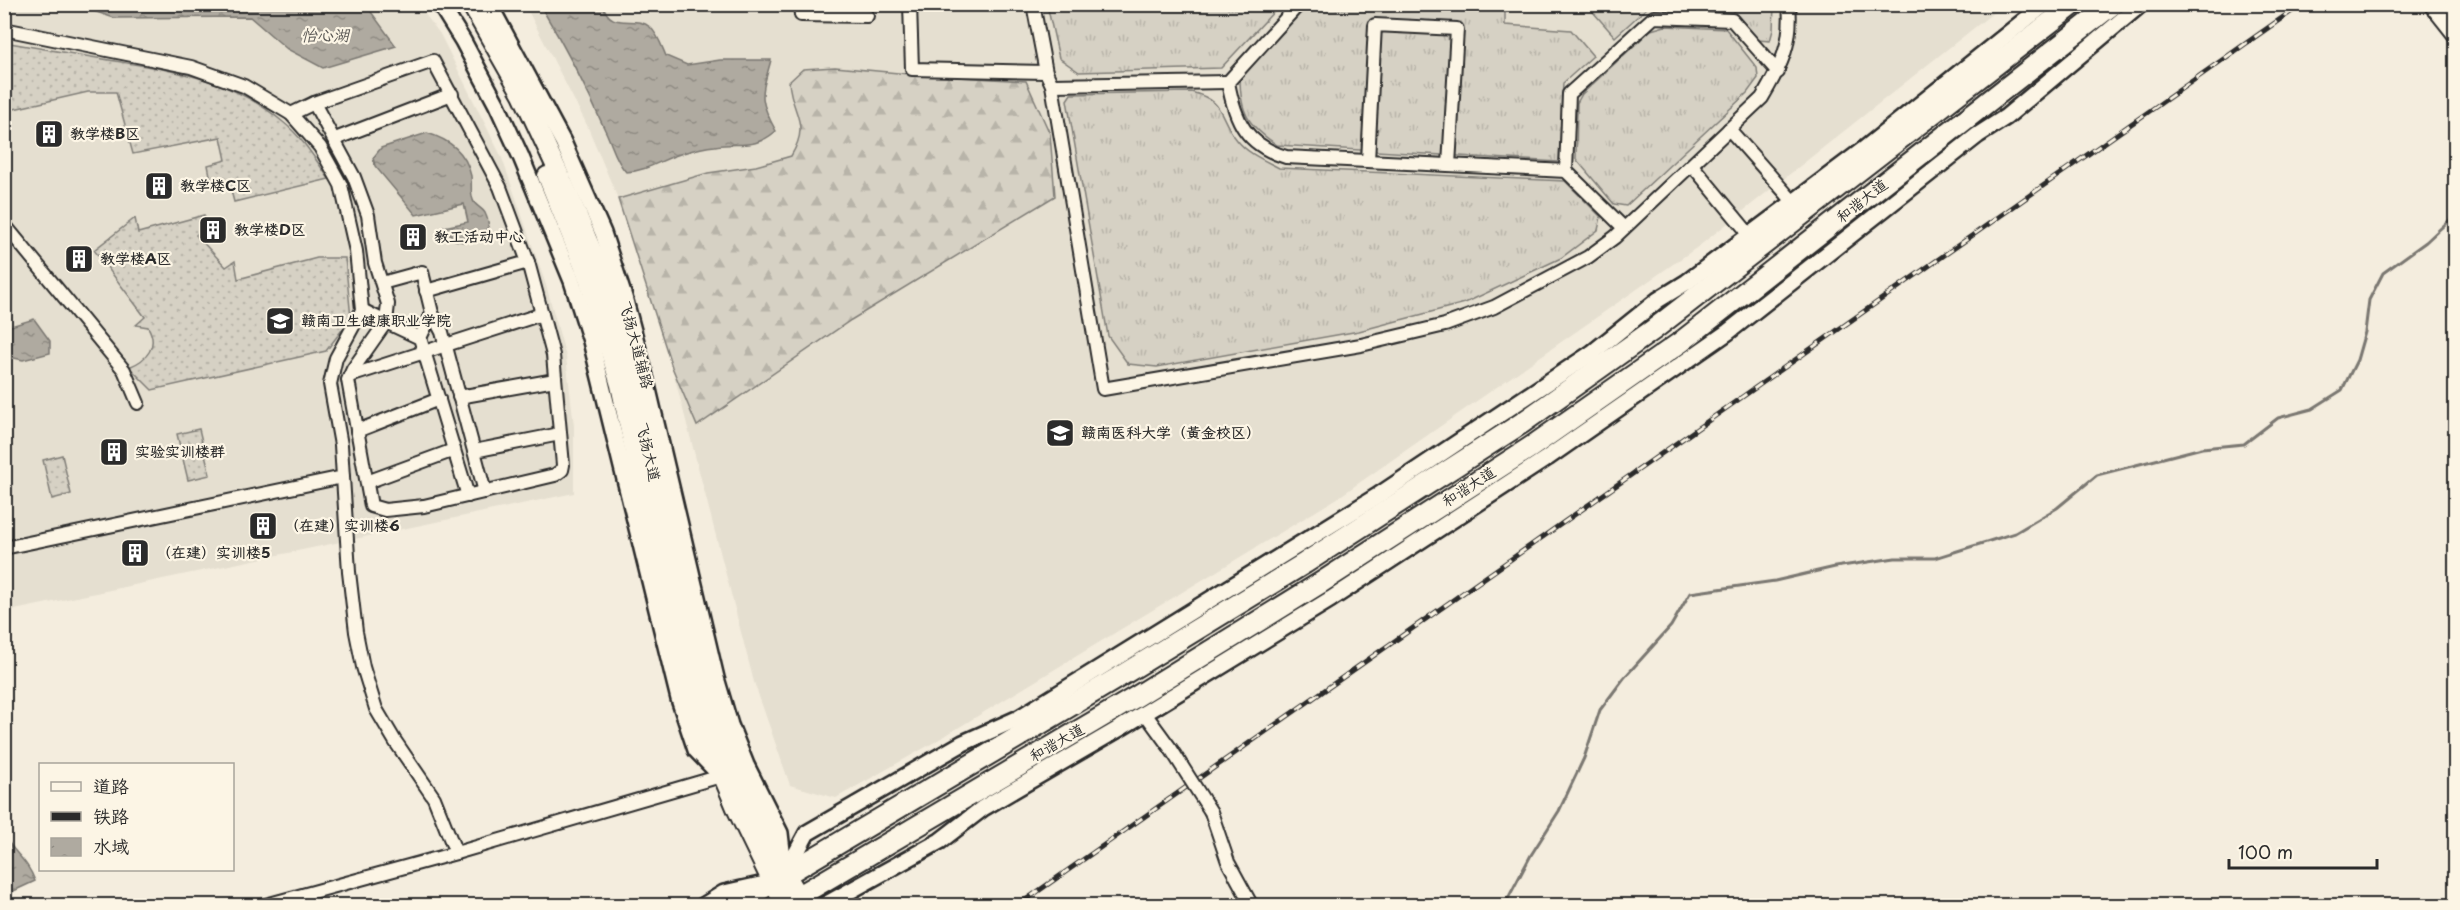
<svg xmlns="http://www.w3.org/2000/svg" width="2460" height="910" viewBox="0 0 2460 910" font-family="'Playpen Sans','LXGW WenKai TC',sans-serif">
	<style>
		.built { fill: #e5dfd0 }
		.grass { fill: url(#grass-tufts); stroke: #807e78; stroke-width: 1.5 }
		.forest { fill: url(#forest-firs); stroke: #807e78; stroke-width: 1.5 }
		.garden { fill: url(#garden-dots); stroke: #807e78; stroke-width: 1.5 }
		.water { fill: url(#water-ripples); stroke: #7a7771; stroke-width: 1.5 }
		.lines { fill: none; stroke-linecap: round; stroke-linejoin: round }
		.stream { stroke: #7a7771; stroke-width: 3 }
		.minor-casing { stroke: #2b2b2b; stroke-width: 16 }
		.tertiary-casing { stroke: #2b2b2b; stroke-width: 20 }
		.primary-casing { stroke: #2b2b2b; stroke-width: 22 }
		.trunk-casing { stroke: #2b2b2b; stroke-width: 24 }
		.minor { stroke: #fcf5e5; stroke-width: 12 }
		.tertiary { stroke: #fcf5e5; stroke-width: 15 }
		.primary { stroke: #fcf5e5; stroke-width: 18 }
		.trunk { stroke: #fcf5e5; stroke-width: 20 }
		.rail-casing { stroke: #2b2b2b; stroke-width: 5 }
		.rail { stroke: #fcf5e5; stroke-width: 3; stroke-dasharray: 9; stroke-linecap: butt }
		.minor-bridge-casing { stroke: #2b2b2b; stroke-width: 16; stroke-linecap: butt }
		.minor-bridge { stroke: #fcf5e5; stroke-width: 12 }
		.labels { text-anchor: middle; stroke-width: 4.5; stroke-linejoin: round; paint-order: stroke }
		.poi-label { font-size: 15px; font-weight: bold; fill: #2b2b2b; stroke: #fcf5e5; text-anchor: start }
		.street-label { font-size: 15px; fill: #2b2b2b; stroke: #fcf5e5 }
		.water-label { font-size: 16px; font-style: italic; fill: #595754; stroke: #fcf5e5 }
	</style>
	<defs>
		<pattern id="grass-tufts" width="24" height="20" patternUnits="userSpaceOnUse" patternTransform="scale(1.5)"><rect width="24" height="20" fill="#d6d1c4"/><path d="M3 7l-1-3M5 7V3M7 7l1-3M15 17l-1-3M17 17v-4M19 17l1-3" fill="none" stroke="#b8b4a9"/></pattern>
		<pattern id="forest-firs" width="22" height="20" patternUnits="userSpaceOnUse" patternTransform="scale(1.5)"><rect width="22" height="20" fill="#d6d1c4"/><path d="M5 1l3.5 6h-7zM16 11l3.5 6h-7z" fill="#b8b4a9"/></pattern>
		<pattern id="garden-dots" width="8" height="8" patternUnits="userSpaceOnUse" patternTransform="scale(1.5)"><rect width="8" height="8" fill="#d6d1c4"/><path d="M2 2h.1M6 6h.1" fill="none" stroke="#b8b4a9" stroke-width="1.8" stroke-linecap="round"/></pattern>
		<pattern id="water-ripples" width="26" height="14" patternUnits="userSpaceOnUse" patternTransform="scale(1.5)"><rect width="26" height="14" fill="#afaaa0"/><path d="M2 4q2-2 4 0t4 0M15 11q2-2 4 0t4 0" fill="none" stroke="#8f8b83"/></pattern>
	</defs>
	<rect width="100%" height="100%" fill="#f4edde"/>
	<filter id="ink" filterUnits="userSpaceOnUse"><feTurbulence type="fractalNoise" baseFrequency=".0167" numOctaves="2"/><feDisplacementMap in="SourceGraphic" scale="12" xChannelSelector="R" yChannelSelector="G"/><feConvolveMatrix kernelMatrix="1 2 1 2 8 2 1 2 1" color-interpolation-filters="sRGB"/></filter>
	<g filter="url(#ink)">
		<g class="built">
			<path d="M 5,5 L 418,5 L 440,34 L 502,158 L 546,285 L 566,357 L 574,426 L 574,493 L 5,612 Z"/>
			<path d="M 525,5 L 2003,5 L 1699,246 L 1336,499 L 933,743 L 836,798 L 790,785 L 754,682 L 672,367 L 618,199 L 587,125 Z"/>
		</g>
		<g class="grass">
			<path d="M 1047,5 L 1047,4 L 1280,5 L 1221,68 L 1079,72 L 1059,58 Z"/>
			<path d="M 1308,5 L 1505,5 L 1505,25 L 1571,30 L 1593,56 L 1563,83 L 1559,162 L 1277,145 C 1247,125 1240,112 1240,77 Z"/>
			<path d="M 1593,5 L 1774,5 L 1773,30 L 1770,41 L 1758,40 L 1733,10 L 1648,7 L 1615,37 L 1593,12 Z"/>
			<path d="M 1665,26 L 1726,29 L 1757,68 L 1758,78 L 1747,93 L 1626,206 L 1614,204 L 1576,159 L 1577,103 L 1582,94 L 1651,30 Z"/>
			<path d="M 1191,92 C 1227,101 1217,116 1237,140 C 1248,154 1264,160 1279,168 L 1565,181 L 1601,217 L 1598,230 L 1561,258 L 1465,303 L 1359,331 L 1157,367 L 1128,364 L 1108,336 L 1067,100 L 1071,94 Z"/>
		</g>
		<path class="forest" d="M 835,67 L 909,74 L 1026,81 L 1050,134 L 1055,196 L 851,320 L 697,426 L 672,367 L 618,199 L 708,173 L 756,166 L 791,156 C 811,122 792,116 789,82 L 803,69 Z"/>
		<g class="garden">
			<path d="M 4,42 C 39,48 74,54 109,60 C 174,71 230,77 283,122 C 302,137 316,160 329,179 L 234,202 L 229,183 L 212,186 L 208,165 L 226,160 L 221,137 L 133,154 L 116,92 L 88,92 L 5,111 Z"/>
			<path d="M 204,215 L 207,224 L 196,235 L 226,267 L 235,261 L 238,279 L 317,258 L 345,258 L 351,318 L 326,351 L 152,390 L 129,367 C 147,360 159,346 148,327 L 136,325 L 145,317 L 94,250 L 135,218 L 138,233 Z"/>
			<path d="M 199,429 L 210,475 L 188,480 L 177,434 Z"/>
			<path d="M 62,455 L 71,494 L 52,499 L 43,460 Z"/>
		</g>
		<g class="water">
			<path d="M 76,5 L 366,5 L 396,46 L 323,68 L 287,49 L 250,17 L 114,18 Z"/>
			<path d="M 540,5 L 603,5 C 610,32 635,14 650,27 C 658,34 662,47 666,56 L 687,65 L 720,60 L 771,60 C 762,94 757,97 776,131 C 754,150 741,142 715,146 C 704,147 693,150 683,153 C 662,159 648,171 626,172 C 615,160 612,144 605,130 C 586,87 564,45 540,5 Z"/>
			<path d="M 427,133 C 450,140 466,152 471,176 C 472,184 470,192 473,200 C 474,205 482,208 485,213 C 497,238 475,246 455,240 L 444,227 L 468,222 L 464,204 L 416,215 L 375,166 L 373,158 L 381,148 Z"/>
			<path d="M 34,319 L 50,341 L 50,353 L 23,360 L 5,356 L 5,325 L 11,326 Z"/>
			<path d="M 4,835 C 15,855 27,859 35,881 L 5,895 Z"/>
		</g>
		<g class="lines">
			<path class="stream" d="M 1504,906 L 1531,855 L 1559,811 L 1584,758 L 1600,710 L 1624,678 L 1671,626 L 1690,593 L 1775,581 L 1835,567 L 1895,558 L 1935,558 L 2015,533 L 2057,508 L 2097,475 L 2202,448 L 2244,444 L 2278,418 L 2312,409 L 2342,390 L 2357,360 L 2365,332 L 2369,300 L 2383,273 L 2426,242 L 2456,214"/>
			<g class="minor-casing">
				<g id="minor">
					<path d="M 800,4 L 801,15 L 867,16"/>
					<path d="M 910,4 L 912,69 L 1046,72"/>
					<path d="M 1033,4 L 1046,72 L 1052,85 L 1103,389 L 1361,345 L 1445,325 L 1494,307 L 1588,257 L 1615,237 L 1762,98 C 1781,66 1793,43 1789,4"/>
					<path d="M 1299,4 L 1228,82 C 1235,121 1246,145 1286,157 L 1566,171"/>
					<path d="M 4,29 L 191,67 L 244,86 L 291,114 L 320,147 L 341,185 L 356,251 L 362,310 L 336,358 L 330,384 L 341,445 L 343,477 L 4,548"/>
					<path d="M 1052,85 L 1228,82"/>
					<path d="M 314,103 L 354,177 L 368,215 L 375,263 L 388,304 L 386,322 L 420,338 L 468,496"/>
					<path d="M 291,114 L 314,103 L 433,61 L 500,187 L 528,262 L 553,355 L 563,465 L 562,470 L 555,475 L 424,506 L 385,510 L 371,506 L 348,380 L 353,369 L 386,322 L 362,310"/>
					<path d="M 1729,129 L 1798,207"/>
					<path d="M 335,139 L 452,94"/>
					<path d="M 1368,161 L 1375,25 L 1457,29 L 1449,165"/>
					<path d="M 1692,165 L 1754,240"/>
					<path d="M 4,224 L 124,370 L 138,403"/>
					<path d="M 1624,228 L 1566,171 L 1569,94 L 1654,17 L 1732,20 L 1778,72"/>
					<path d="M 382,283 L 422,272 L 432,313 L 420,338"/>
					<path d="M 426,291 L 528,262"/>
					<path d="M 432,313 L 442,332 L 485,492"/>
					<path d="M 350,376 L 542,314"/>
					<path d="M 459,397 L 555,380"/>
					<path d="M 357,431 L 439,399"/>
					<path d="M 474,451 L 560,434"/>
					<path d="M 343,477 L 349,572 L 356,632 L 363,667 L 376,709 L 395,741 L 434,798 L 456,853"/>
					<path d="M 367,482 L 454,450"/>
					<path d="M 1144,712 L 1171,749"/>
					<path d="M 1211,812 L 1228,862 L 1252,906"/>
					<path d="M 262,906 L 456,853 L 721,776"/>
				</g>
			</g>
			<g class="tertiary-casing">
				<g id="tertiary">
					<path d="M 440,4 L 463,41 L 497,105 L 521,157 L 572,281 L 591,341 L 679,699 L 696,750 L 721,776"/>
					<path d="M 489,4 L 563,142 L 603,233 L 624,297 L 643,368 L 716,678 L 730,725 L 746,765 L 780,833 L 784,868"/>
					<path d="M 785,874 L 807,833 L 963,743 L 1019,718 L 1376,497 L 1592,353 L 1658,300 L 1687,282 L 1863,150 L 2045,4"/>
					<path d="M 703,906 L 724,893 L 760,885"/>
					<path d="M 823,906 L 940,841 L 983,808 L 1122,727 L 1331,599 L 1547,458 L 1728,332 L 1978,135 L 2006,117 L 2141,4"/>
				</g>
			</g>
			<g class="primary-casing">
				<g id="primary">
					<path d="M 471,4 L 522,94 L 569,195 L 601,272 L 626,353 L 704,685 C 728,765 761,835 805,906"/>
					<path d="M 2433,4 L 2456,33"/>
					<path d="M 2452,4 L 2456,9"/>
					<path d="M 547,176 L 587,275 L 620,385 L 646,505 L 690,685 L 705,734 L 737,810 L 772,882 L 786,906"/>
				</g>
			</g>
			<g class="trunk-casing">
				<g id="trunk">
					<path d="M 733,906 L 1119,677 L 1305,563 L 1522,423 L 1653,330 L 2074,4"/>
					<path d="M 782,906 L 1134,698 L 1322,582 L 1531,447 L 1681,342 L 2113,4"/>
				</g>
			</g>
			<use href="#minor" class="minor"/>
			<use href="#tertiary" class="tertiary"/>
			<use href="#primary" class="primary"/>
			<use href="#trunk" class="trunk"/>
			<g class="rail-casing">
				<path id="rail" d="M 1017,906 L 2302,4"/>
			</g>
			<use href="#rail" class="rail"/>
			<g class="minor-bridge-casing">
				<path id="minor-bridge" d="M 1171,749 L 1211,812"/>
			</g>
			<use href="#minor-bridge" class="minor-bridge"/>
		</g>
	</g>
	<defs>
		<g id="building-square" transform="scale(1.5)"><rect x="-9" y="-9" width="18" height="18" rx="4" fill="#2b2b2b" stroke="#fcf5e5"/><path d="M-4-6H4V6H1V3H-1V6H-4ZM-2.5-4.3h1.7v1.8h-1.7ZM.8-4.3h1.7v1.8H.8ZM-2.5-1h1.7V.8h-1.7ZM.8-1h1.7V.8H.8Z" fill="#fff"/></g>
		<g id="university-square" transform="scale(1.5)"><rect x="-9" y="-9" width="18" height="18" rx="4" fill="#2b2b2b" stroke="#fcf5e5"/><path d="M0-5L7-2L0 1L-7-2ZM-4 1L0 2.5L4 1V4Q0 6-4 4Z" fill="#fff"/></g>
	</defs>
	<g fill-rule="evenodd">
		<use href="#building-square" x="49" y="134"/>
		<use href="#building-square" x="159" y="186"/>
		<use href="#building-square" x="213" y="230"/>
		<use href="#building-square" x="413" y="237"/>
		<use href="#building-square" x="79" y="259"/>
		<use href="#university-square" x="280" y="321"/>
		<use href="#university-square" x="1060" y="433"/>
		<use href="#building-square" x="114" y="452"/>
		<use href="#building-square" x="263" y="526"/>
		<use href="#building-square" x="135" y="553"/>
	</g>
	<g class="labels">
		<g class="poi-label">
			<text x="70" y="139">教学楼B区</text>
			<text x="180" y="191">教学楼C区</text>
			<text x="234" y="235">教学楼D区</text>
			<text x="434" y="242">教工活动中心</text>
			<text x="100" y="264">教学楼A区</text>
			<text x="301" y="326">赣南卫生健康职业学院</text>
			<text x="1081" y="438">赣南医科大学（黄金校区）</text>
			<text x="135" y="457">实验实训楼群</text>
			<text x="284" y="531">（在建）实训楼6</text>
			<text x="156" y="558">（在建）实训楼5</text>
		</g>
		<g class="street-label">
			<text transform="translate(1862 201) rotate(-38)" y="5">和谐大道</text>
			<text transform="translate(636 345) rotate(75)" y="5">飞扬大道辅路</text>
			<text transform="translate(648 452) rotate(77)" y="5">飞扬大道</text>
			<text transform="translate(1469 487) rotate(-33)" y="5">和谐大道</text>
			<text transform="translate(1057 743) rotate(-30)" y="5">和谐大道</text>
		</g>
		<g class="water-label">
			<text x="325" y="41">怡心湖</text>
		</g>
	</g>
	<rect width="2460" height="910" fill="none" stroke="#fcf5e5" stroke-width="24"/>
	<rect x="12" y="12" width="2436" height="886" fill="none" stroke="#2b2b2b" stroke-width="2" filter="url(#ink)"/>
	<rect x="39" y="763" width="195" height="108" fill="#fcf5e5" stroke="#a8a49b" stroke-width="1.5"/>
	<rect x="51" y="782" width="30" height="9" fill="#fcf5e5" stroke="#a8a49b" stroke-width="1.5"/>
	<text x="93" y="793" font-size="18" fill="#2b2b2b">道路</text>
	<rect x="51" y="812" width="30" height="9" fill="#2b2b2b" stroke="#a8a49b" stroke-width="1.5"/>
	<text x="93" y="823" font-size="18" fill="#2b2b2b">铁路</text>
	<rect x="51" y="838" width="30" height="18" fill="url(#water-ripples)" stroke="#a8a49b" stroke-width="1.5"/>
	<text x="93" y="853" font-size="18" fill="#2b2b2b">水域</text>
	<path d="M2229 859v9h148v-9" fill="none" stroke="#2b2b2b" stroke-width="3"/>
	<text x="2238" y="859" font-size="18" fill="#2b2b2b" stroke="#fcf5e5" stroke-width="4.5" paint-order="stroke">100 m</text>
</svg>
